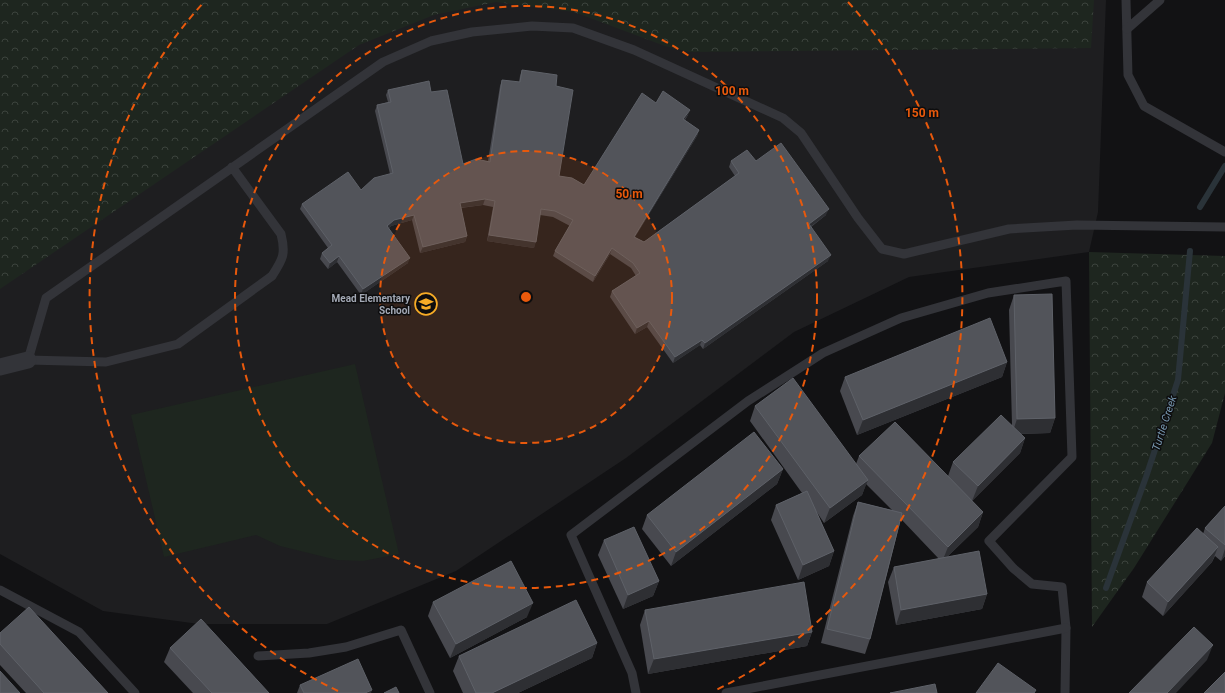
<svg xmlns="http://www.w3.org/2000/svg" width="1225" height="693" viewBox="0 0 1225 693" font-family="Roboto,sans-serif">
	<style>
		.built { fill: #1e1e20 }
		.forest { fill: url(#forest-crowns) }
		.pitch { fill: #1e261f }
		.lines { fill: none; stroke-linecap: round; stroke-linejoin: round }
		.stream { stroke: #2a3339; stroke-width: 6 }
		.service { stroke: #333439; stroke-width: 9 }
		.minor { stroke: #333439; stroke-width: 17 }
		.wall { fill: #48494f }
		.shaded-wall { fill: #2e2f33 }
		.building { fill: #52545a; stroke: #5e6168 }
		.ring { fill: none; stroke: #e8590c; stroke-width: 2; stroke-dasharray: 7 5 }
		.labels { text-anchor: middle; stroke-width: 3; stroke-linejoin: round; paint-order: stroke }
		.poi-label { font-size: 10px; font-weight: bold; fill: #a3a9b5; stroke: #0d0d0e; text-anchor: end }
		.water-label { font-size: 11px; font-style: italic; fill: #7898b1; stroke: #0d0d0e }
		.centre { fill: #e8590c; stroke: #0d0d0e; stroke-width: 2 }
		.ring-label { font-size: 12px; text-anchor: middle; font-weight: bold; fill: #e8590c; stroke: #0d0d0e; stroke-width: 3; stroke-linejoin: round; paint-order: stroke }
	</style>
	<defs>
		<pattern id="forest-crowns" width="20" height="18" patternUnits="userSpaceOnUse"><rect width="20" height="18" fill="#1e261f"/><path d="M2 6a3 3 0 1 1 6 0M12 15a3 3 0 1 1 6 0" fill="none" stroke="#3c433d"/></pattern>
	</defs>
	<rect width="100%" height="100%" fill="#121214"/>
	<path class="built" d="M 368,0 L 1106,0 L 1098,212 L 1089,252 L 909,277 L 794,332 L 626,458 L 456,571 L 327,624 L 199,624 L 103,611 L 0,554 L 0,260 Z"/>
	<g class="forest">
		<path d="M 0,0 L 1094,0 L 1091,48 L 689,52 L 665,46 L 574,12 L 496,2 L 434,15 L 359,45 L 0,289 Z"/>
		<path d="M 1089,252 L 1225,256 L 1225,393 L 1212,443 L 1134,568 L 1092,627 Z"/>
	</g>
	<path class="pitch" d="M 355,364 L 399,554 L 363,561 L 337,560 L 280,546 L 256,535 L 164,557 L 131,415 Z"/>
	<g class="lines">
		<g class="stream">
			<path d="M 1200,207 L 1225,166"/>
			<path d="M 1106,588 L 1146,477 L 1178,380 L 1190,251"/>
		</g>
		<g class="service">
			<path d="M 1126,0 L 1128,75 L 1144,106 L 1225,152"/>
			<path d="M 1127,29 L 1160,0"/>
			<path d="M 232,167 L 281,234 C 286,254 283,259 272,276 L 178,344 L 106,362 L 28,360 L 46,298 L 383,62 L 431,41 L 472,32 L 532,26 L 573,28 L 634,50 L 783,118 L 801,133 L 858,218 L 882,249 L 904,254 L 1009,229 L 1077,225 L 1225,227"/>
			<path d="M 0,590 L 79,632 L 135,693"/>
			<path d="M 258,656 L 309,653 L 346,647 L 401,630 L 430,693"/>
			<path d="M 636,693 L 632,673 L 571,535 L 748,401 L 823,353 L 901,318 L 988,293 L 1066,281 L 1072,457 L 989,541 L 1013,568 L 1032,584 L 1062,587 L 1066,628 L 1065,693"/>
			<path d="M 726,693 L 1066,628"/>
		</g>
		<path class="minor" d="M 0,367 L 28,360"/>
	</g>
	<g class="wall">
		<path d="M 522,70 L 556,86 L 559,176 L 584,185 L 656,103 L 688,115 L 685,120 L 699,130 L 697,136 L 635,237 L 644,242 L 735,176 L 729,167 L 731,161 L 756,161 L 826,215 L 811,227 L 828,261 L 703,349 L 700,345 L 673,363 L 647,327 L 635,334 L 610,297 L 612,291 L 636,276 L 631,268 L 610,254 L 593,282 L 553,256 L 555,251 L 570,226 L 553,217 L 540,215 L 534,248 L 487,241 L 493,207 L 483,205 L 461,208 L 467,236 L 465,242 L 420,253 L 412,220 L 391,226 L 389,228 L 408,263 L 361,295 L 337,262 L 328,269 L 320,259 L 322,253 L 328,248 L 300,209 L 302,204 L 361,190 L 390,174 L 375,111 L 377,105 L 388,102 L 386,95 L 388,90 L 431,92 L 463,164 L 488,161 L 500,86 L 502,80 L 519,82 L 520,76 Z"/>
		<path d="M 1014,295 L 1055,418 L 1050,433 L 1020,434 L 1025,438 L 1020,453 L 972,501 L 983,512 L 978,527 L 947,557 L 987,594 L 982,609 L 896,625 L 888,582 L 894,567 L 939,559 L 901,519 L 870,639 L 865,654 L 821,643 L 853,516 L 858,502 L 892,510 L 866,484 L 862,495 L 824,523 L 816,511 L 834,551 L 829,566 L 798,580 L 771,520 L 776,505 L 802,493 L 750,421 L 755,406 L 856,464 L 859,456 L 948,476 L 953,462 L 1012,425 L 1009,310 Z"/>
		<path d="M 1007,362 L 1002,377 L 857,435 L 840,391 L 845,377 Z"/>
		<path d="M 783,469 L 777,484 L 671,566 L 642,529 L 647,515 Z"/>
		<path d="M 1225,506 L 1225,556 L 1221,561 L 1215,556 L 1212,562 L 1163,616 L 1142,597 L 1147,582 L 1203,534 L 1205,528 Z"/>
		<path d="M 604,540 L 659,581 L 653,596 L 623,609 L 598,555 Z"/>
		<path d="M 433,602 L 527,617 L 450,658 L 428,616 Z"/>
		<path d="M 645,610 L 812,632 L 807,646 L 648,674 L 640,625 Z"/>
		<path d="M 0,633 L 108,693 L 26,693 L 0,665 Z"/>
		<path d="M 597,643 L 592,658 L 518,693 L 463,693 L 453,671 L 459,656 Z"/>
		<path d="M 170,648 L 269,693 L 193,693 L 164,662 Z"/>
		<path d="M 300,685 L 371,693 L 297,693 Z"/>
	</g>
	<g class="shaded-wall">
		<path d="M 690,110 L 688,115 L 681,124 L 683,119 Z"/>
		<path d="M 699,130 L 697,136 L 631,243 L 634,237 Z"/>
		<path d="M 485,199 L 483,205 L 458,208 L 460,203 Z"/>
		<path d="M 829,209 L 826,215 L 806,230 L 809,224 Z"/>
		<path d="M 414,215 L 412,220 L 391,226 L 385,231 L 387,226 L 394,220 Z"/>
		<path d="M 489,235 L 536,242 L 534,248 L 487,241 Z"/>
		<path d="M 467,236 L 465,242 L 420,253 L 423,247 Z"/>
		<path d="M 612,248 L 610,254 L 593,282 L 595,276 Z"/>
		<path d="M 831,255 L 828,261 L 703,349 L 705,343 Z"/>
		<path d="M 339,256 L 337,262 L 328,269 L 330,263 Z"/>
		<path d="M 410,258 L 408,263 L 361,295 L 363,289 Z"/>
		<path d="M 649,321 L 647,327 L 635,334 L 637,328 Z"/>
		<path d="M 702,340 L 700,345 L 673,363 L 675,357 Z"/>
		<path d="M 1007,362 L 1002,377 L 857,435 L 863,420 Z"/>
		<path d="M 1055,418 L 1050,433 L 1012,434 L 1017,419 Z"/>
		<path d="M 1025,438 L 1020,453 L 972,501 L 978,486 Z"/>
		<path d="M 783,469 L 777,484 L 671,566 L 676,552 Z"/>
		<path d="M 868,480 L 862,495 L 824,523 L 830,508 Z"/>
		<path d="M 983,512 L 978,527 L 942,562 L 948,547 Z"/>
		<path d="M 1218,547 L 1212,562 L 1163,616 L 1168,602 Z"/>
		<path d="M 1225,549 L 1225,556 L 1221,561 Z"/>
		<path d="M 834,551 L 829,566 L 798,580 L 803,565 Z"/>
		<path d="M 659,581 L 653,596 L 623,609 L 628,595 Z"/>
		<path d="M 987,594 L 982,609 L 896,625 L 901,610 Z"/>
		<path d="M 533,603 L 527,617 L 450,658 L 456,644 Z"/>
		<path d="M 812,632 L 807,646 L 648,674 L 654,659 Z"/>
		<path d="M 597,643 L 592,658 L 518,693 L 492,693 Z"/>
		<path d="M 1213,645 L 1207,660 L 1176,693 L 1167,693 Z"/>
		<path d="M 372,690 L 371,693 L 365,693 Z"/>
	</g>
	<g class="building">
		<path d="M 522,70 L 557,75 L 556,86 L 573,90 L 559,176 L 572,178 L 584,185 L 642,93 L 656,103 L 663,91 L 690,110 L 683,119 L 699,130 L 634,237 L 644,242 L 739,173 L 731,161 L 747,150 L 756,161 L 781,143 L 829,209 L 809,224 L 831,255 L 705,343 L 702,340 L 675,357 L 649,321 L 637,328 L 612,291 L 640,273 L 633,263 L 612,248 L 595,276 L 555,251 L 573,220 L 555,211 L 541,209 L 536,242 L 489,235 L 495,201 L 485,199 L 460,203 L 467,236 L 423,247 L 414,215 L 394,220 L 387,226 L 410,258 L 363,289 L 339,256 L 330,263 L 322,253 L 332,245 L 302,204 L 348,172 L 361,190 L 374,178 L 393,173 L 377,105 L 391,102 L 388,90 L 429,81 L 431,92 L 447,90 L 463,164 L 476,159 L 490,162 L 502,80 L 520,82 Z"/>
		<path d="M 1052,294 L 1055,418 L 1017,419 L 1014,295 Z"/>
		<path d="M 990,318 L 1007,362 L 863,420 L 845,377 Z"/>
		<path d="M 793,378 L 868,480 L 830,508 L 755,406 Z"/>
		<path d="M 1001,415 L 1025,438 L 978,486 L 953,462 Z"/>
		<path d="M 895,422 L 983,512 L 948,547 L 859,456 Z"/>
		<path d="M 754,432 L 783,469 L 676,552 L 647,515 Z"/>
		<path d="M 807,491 L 834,551 L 803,565 L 776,505 Z"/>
		<path d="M 858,502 L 902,513 L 870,639 L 827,629 Z"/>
		<path d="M 1225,506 L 1225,545 L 1205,528 Z"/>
		<path d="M 634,527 L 659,581 L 628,595 L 604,540 Z"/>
		<path d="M 1197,528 L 1218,547 L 1168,602 L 1147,582 Z"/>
		<path d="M 979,551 L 987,594 L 901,610 L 894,567 Z"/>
		<path d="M 511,561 L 533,603 L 456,644 L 433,602 Z"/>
		<path d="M 804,582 L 812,632 L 654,659 L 645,610 Z"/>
		<path d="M 576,600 L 597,643 L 492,693 L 476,693 L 459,656 Z"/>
		<path d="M 29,607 L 108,693 L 44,693 L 0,644 L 0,633 Z"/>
		<path d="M 201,619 L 269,693 L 212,693 L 170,648 Z"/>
		<path d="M 1194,627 L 1213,645 L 1167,693 L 1129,693 Z"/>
		<path d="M 358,659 L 372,690 L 365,693 L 304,693 L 300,685 Z"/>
		<path d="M 998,663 L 1036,690 L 1034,693 L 976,693 Z"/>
		<path d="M 0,671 L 20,693 L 0,693 Z"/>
		<path d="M 1225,672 L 1225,693 L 1204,693 Z"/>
		<path d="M 935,684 L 937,693 L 890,693 Z"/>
		<path d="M 396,687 L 399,693 L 384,693 Z"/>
	</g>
	<circle cx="526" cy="297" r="146" fill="#e8590c" fill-opacity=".12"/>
	<g class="ring">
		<circle cx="526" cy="297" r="146"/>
		<circle cx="526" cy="297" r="291"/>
		<path d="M338 691A437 437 0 0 1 204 2M848 2A437 437 0 0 1 714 691"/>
	</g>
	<defs>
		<g id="school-ring" transform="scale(1.15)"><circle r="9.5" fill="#0d0d0e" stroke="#f7ac26" stroke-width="1.5"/><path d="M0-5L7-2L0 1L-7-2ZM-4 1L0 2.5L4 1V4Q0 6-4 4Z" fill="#f7ac26"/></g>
	</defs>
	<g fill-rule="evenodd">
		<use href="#school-ring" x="426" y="304"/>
	</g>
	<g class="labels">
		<g class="poi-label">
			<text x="410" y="302">Mead Elementary<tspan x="410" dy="12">School</tspan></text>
		</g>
		<g class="water-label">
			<text transform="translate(1164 423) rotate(-72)" y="4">Turtle Creek</text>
		</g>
	</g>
	<circle cx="526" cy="297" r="6" class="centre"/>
	<g class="ring-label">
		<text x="732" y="95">100 m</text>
		<text x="922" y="117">150 m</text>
		<text x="629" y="198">50 m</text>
	</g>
</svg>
